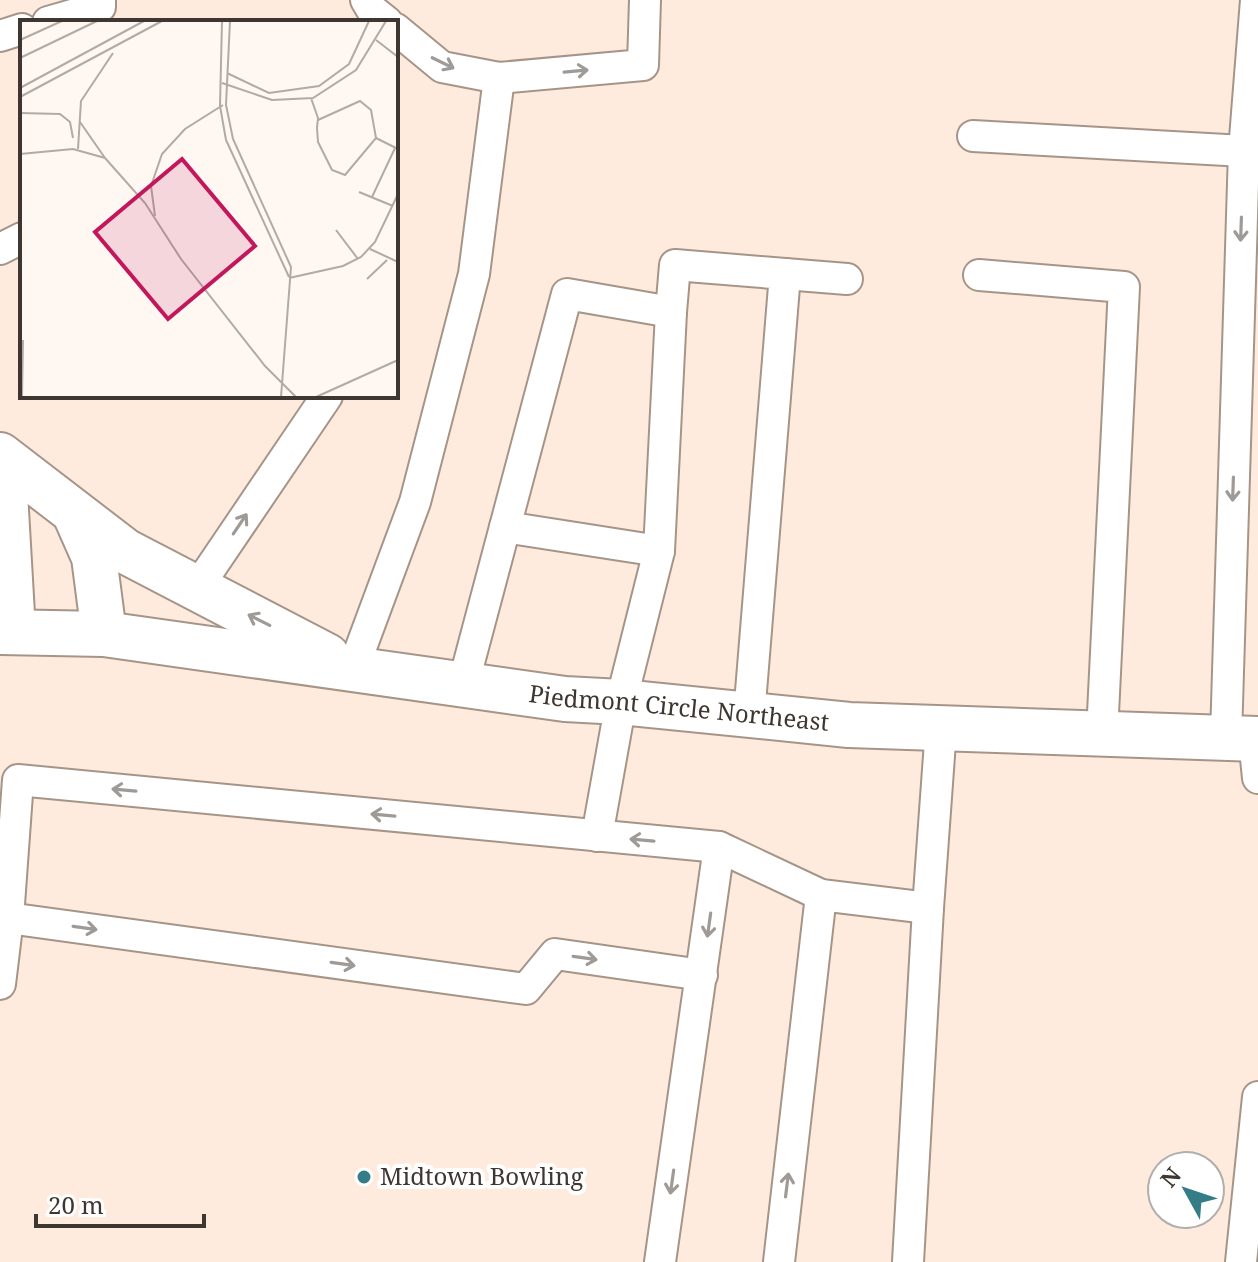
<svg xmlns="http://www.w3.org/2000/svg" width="1258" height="1262" viewBox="0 0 1258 1262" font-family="'Noto Serif',serif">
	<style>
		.built { fill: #ffebdd; fill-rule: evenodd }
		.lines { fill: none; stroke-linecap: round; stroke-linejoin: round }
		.lane-casing { stroke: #a59589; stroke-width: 34 }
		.secondary-casing { stroke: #a59589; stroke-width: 48 }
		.lane { stroke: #fff; stroke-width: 30 }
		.secondary { stroke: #fff; stroke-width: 44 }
		.oneway { stroke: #9e9a98 }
		.poi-dot { fill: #357d86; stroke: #fff; stroke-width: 3 }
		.labels { text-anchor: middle; stroke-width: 8; stroke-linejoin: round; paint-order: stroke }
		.street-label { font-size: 24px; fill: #3d3631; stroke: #fff }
		.poi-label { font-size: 24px; fill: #3d3631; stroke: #fff; text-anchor: start }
		.inset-road { fill: none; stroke: #b1aaa5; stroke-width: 2 }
		.view { fill: #c2185b; fill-opacity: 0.15; stroke: #c2185b; stroke-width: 4 }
		.inset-edge { fill: none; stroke: #3d3631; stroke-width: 4 }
	</style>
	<rect width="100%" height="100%" fill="#fef7f2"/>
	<path class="built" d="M 0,0 L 1258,0 L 1258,1262 L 0,1262 ZM 22,22 L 396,22 L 396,396 L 22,396 ZM 1162,1166 L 1210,1166 L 1210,1214 L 1162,1214 Z"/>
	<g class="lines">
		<g class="lane-casing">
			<g id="lane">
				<path d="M 366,0 L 372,10 L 387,22"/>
				<path d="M 48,22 L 100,7 L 100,0"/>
				<path d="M 396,29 L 442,67 L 499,78 L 643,65 L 645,0"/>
				<path d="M 0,36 L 22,29"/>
				<path d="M 973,136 L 1244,151"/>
				<path d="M 0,249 L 22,238"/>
				<path d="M 785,274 L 847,279"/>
				<path d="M 979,275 L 1124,287 L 1102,734"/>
				<path d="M 505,527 L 659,551"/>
				<path d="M 197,588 L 327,396"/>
				<path d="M 353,669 L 415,502 L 474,274 L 499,78"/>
				<path d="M 463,685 L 567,294 L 671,312"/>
				<path d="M 1226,737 L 1244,151 L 1256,0"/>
				<path d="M 1254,739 L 1258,778"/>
				<path d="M 597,836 L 621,702 L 659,551 L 671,312 L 675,265 L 785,274 L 749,716"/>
				<path d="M 8,918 L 526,989 L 555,954 L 702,975"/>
				<path d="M 0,984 L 8,918 L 18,780 L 719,847 L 821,895 L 928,908"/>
				<path d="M 660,1262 L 719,847"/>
				<path d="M 779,1262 L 821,895"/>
				<path d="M 908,1262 L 928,908 L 941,728"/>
				<path d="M 1241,1262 L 1258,1097"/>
			</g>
		</g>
		<g class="secondary-casing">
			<g id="secondary">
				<path d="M 0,455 L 125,551 L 327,656"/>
				<path d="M 3,458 L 13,632"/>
				<path d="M 75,514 L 94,557 L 104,634"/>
				<path id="s1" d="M 0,632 L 104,634 L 565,699 L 621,702 L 849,725 L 1258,739"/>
			</g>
		</g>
		<use href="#lane" class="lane"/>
		<use href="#secondary" class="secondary"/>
	</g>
	<defs><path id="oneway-shaft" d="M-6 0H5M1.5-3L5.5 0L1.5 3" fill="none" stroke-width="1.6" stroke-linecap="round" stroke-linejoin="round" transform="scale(2)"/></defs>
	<g class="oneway">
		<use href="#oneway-shaft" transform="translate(443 63) rotate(26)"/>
		<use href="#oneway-shaft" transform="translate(576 71) rotate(-5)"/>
		<use href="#oneway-shaft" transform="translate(1241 229) rotate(92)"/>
		<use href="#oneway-shaft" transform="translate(1233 489) rotate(92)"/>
		<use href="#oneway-shaft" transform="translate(240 524) rotate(-56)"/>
		<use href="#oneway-shaft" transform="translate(259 620) rotate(-153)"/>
		<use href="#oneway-shaft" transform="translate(124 790) rotate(-175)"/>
		<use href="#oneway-shaft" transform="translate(383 815) rotate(-175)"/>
		<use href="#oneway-shaft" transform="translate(642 840) rotate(-175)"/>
		<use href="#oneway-shaft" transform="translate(709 925) rotate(98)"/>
		<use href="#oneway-shaft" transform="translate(85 928) rotate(8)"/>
		<use href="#oneway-shaft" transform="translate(585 958) rotate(8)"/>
		<use href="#oneway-shaft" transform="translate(343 964) rotate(8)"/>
		<use href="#oneway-shaft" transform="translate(672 1182) rotate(98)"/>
		<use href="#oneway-shaft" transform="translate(787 1185) rotate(-83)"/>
	</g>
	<circle class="poi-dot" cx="364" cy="1177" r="8"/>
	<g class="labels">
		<g class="street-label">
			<text dy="8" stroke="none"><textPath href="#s1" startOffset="684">Piedmont Circle Northeast</textPath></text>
		</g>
		<g class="poi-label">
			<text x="380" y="1185">Midtown Bowling</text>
		</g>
	</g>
	<g transform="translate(20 20)">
		<rect width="378" height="378" fill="#fef7f2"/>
		<path class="inset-road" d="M 202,1 L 200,86 L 206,120 L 269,257M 210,1 L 206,85 L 213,119 L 271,247 L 261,377M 0,20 L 42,1M 356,20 L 378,37M 0,38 L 77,1M 207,53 L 249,73 L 299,66 L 329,44 L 349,1M 202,63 L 252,80 L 293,78 L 336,50 L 366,1M 0,68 L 124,1M 0,77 L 142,1M 291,78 L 298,98 L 297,108 L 298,122 L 312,150 L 325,155 L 356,118 L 351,90 L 340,81 L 298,100M 0,93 L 40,94 L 50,102 L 53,118M 60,102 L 85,138M 356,118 L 378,129M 58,129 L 61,81 L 93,33M 0,134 L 53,129 L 85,138 L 125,183 L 161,239 L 245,346 L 276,377M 339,172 L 373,186M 352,177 L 375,128M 135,196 L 131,166 L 142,134 L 165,109 L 203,85M 316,210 L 338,239M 350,229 L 378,242M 269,258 L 323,246 L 341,237 L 355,222 L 378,174M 347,259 L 367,240M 2,377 L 3,320M 296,377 L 378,340"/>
		<path class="view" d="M 162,139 L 235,226 L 148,299 L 75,212 Z"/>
		<rect width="378" height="378" class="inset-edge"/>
	</g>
	<g transform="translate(1186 1190) rotate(310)"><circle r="38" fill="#ffffff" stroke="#b1afad" stroke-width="2"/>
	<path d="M0-6L14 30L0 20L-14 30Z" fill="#357d86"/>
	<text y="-12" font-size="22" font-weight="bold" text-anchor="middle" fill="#3d3631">N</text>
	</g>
	<path d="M36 1214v12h168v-12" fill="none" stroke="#3d3631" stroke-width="4"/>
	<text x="48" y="1214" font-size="24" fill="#3d3631" stroke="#ffffff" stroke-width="6" paint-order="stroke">20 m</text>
</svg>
